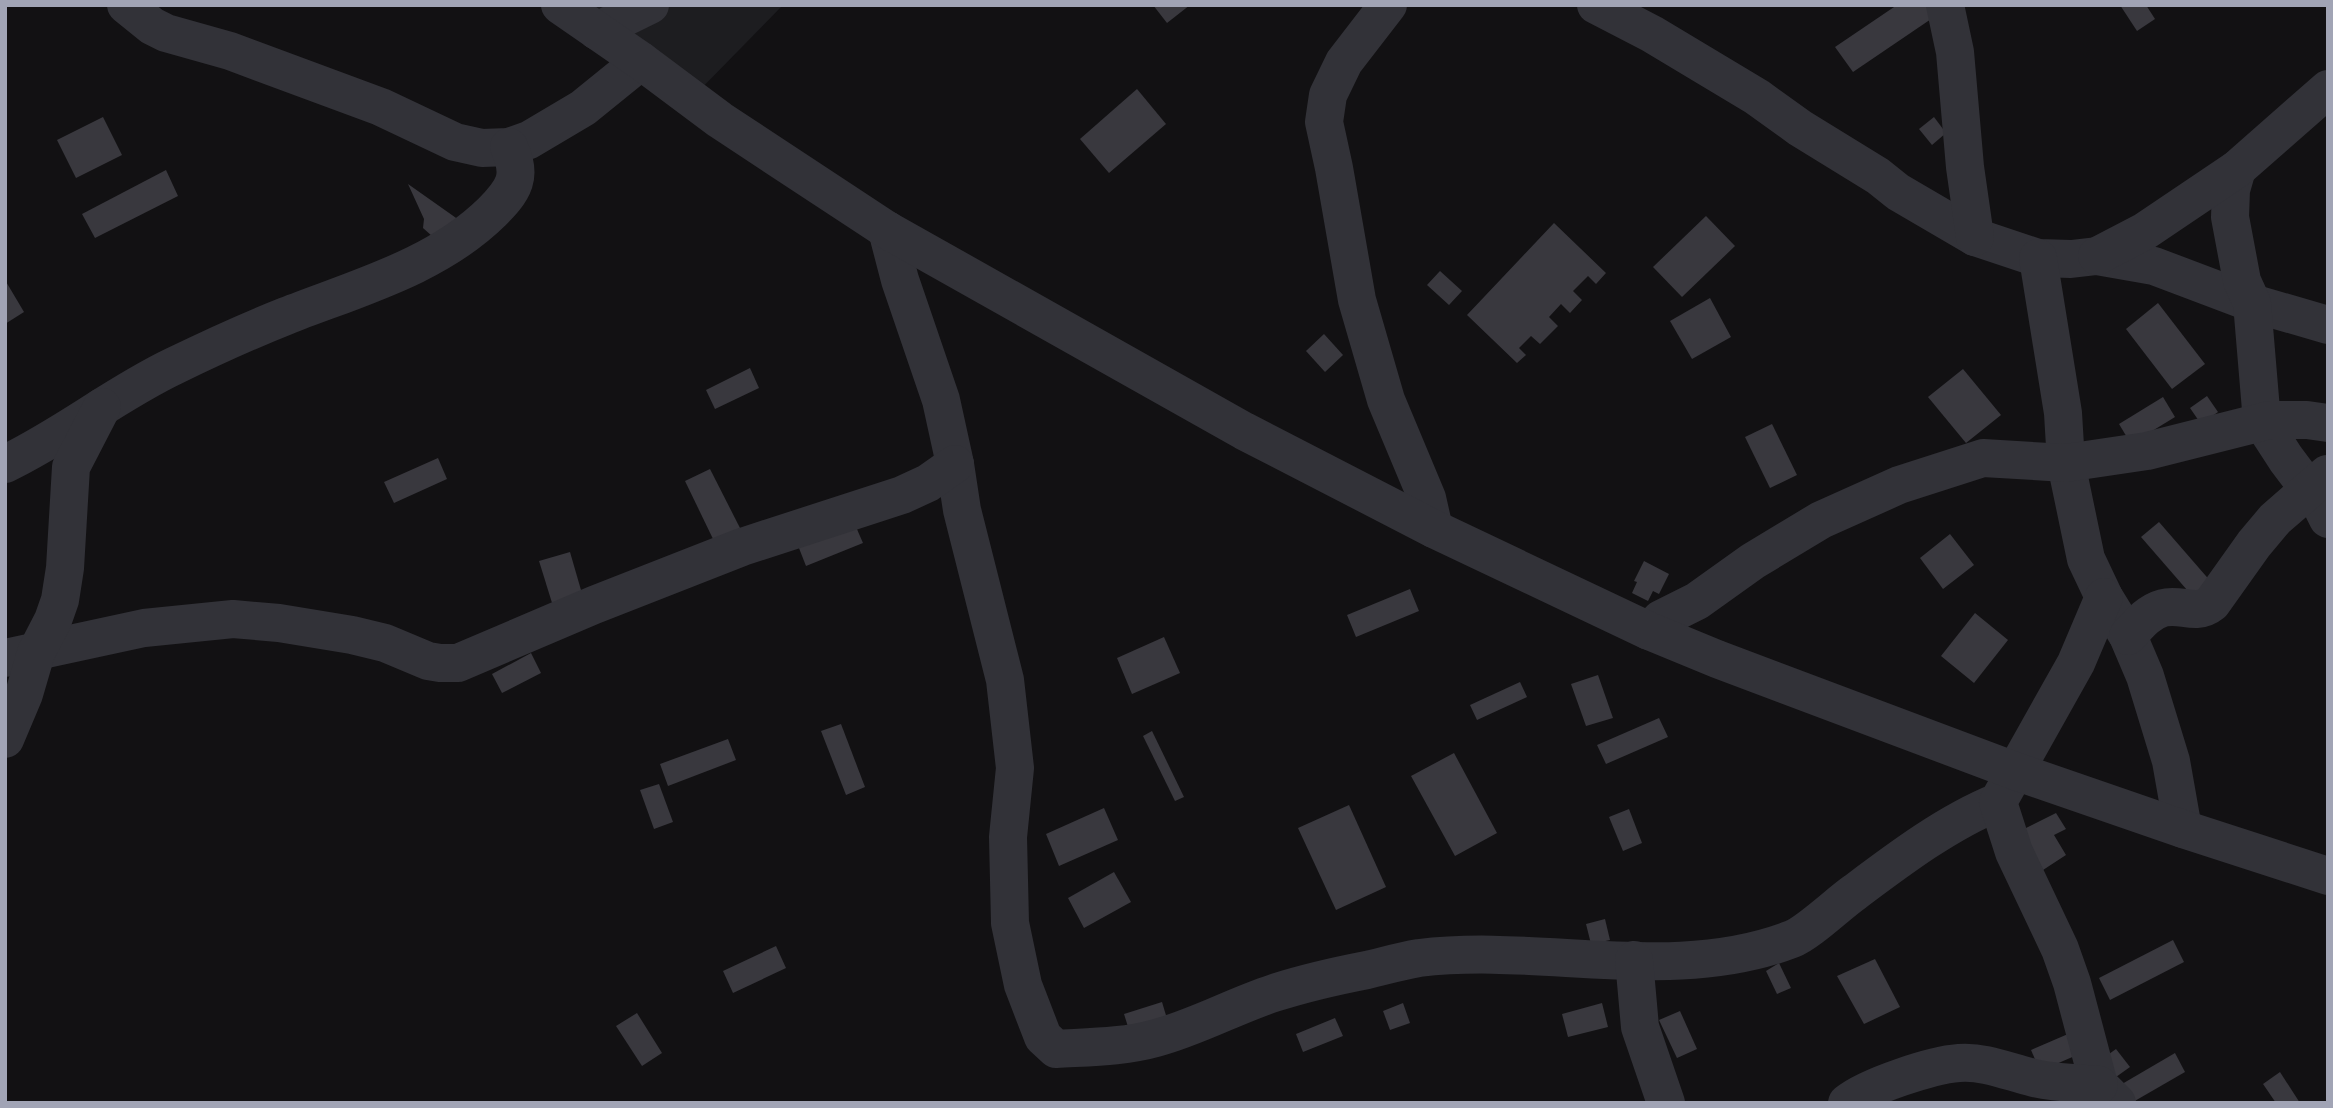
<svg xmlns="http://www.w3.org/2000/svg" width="2333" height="1108" viewBox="0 0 2333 1108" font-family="Helvetica,sans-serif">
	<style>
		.built { fill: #1d1d20 }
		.building { fill: #39383e }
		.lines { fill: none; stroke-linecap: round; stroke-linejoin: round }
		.minor { stroke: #323238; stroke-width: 38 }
		.tertiary { stroke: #323238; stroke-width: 38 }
	</style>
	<rect width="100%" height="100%" fill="#121113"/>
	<path class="built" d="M 556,5 L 783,5 L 691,99 Z"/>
	<g class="building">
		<path d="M 1153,5 L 1190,5 L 1167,23 Z"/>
		<path d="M 1897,5 L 1931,5 L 1937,15 L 1853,72 L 1835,47 Z"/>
		<path d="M 2120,5 L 2146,5 L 2155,19 L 2137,31 Z"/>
		<path d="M 1137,89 L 1166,124 L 1109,173 L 1080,139 Z"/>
		<path d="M 103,117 L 122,155 L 76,178 L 57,140 Z"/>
		<path d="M 1934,117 L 1946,133 L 1932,145 L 1919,129 Z"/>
		<path d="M 166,170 L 178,196 L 95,238 L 82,214 Z"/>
		<path d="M 408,184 L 459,220 L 432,236 L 423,228 L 424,219 Z"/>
		<path d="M 1706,216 L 1735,246 L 1682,297 L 1653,267 Z"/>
		<path d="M 1554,223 L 1606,273 L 1596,284 L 1588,276 L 1573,291 L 1582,300 L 1570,313 L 1561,304 L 1549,317 L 1558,326 L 1540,344 L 1531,336 L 1519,348 L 1526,355 L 1517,363 L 1467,315 Z"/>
		<path d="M 1440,271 L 1462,291 L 1449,305 L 1427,285 Z"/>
		<path d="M 5,280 L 24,312 L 5,324 Z"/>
		<path d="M 1710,298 L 1731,337 L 1692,359 L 1670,321 Z"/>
		<path d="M 2158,303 L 2205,364 L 2172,389 L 2126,329 Z"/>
		<path d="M 1324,334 L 1343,355 L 1325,372 L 1306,351 Z"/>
		<path d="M 750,368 L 759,388 L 715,409 L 706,390 Z"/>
		<path d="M 1963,369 L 2001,415 L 1966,443 L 1928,397 Z"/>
		<path d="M 2207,396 L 2218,412 L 2201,424 L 2190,408 Z"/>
		<path d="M 2163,397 L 2175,417 L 2131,444 L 2119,424 Z"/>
		<path d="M 1772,424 L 1797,475 L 1770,488 L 1745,437 Z"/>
		<path d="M 438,458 L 447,479 L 394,503 L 384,482 Z"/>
		<path d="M 710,469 L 740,528 L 714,541 L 685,481 Z"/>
		<path d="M 853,520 L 863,543 L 806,566 L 797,543 Z"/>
		<path d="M 2159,522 L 2212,583 L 2194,598 L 2141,537 Z"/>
		<path d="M 1950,534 L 1974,565 L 1943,589 L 1920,558 Z"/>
		<path d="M 570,552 L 583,597 L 553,606 L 539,561 Z"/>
		<path d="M 1644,561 L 1669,574 L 1659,594 L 1653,591 L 1648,601 L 1632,593 L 1637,582 L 1634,581 Z"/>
		<path d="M 1410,589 L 1419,611 L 1356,637 L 1347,615 Z"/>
		<path d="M 1975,613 L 2008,640 L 1974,683 L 1941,656 Z"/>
		<path d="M 1164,637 L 1180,673 L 1132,694 L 1117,658 Z"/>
		<path d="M 531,653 L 541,673 L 502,693 L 492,674 Z"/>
		<path d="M 1598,675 L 1613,718 L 1586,726 L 1571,684 Z"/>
		<path d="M 1520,682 L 1527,697 L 1477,720 L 1470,705 Z"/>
		<path d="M 1659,718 L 1668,737 L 1606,764 L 1597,745 Z"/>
		<path d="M 841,724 L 865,787 L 846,795 L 821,731 Z"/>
		<path d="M 1152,731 L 1184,797 L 1175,801 L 1143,736 Z"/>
		<path d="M 728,739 L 736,760 L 668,786 L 660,764 Z"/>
		<path d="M 1454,753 L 1497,833 L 1455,856 L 1411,776 Z"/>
		<path d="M 659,784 L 673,822 L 654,829 L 640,790 Z"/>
		<path d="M 1349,805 L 1386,887 L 1336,910 L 1298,828 Z"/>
		<path d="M 1104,808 L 1118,840 L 1059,866 L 1046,834 Z"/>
		<path d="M 1629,809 L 1642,843 L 1623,851 L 1609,817 Z"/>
		<path d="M 2056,813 L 2066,829 L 2054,835 L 2066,855 L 2043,870 L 2022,830 Z"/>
		<path d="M 1114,872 L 1131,902 L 1084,928 L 1068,898 Z"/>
		<path d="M 1605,919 L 1610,940 L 1591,944 L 1586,924 Z"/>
		<path d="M 2173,940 L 2184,962 L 2110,1000 L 2099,978 Z"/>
		<path d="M 776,946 L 786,968 L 733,993 L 723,971 Z"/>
		<path d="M 1875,959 L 1900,1007 L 1864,1024 L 1837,976 Z"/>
		<path d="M 1779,963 L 1791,988 L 1777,994 L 1766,971 Z"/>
		<path d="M 1162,1002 L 1168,1022 L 1130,1033 L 1124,1014 Z"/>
		<path d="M 1403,1003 L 1410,1023 L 1390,1030 L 1383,1011 Z"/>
		<path d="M 1602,1003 L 1608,1027 L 1568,1037 L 1562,1014 Z"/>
		<path d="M 1680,1011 L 1697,1049 L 1677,1058 L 1659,1020 Z"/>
		<path d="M 637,1013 L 662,1053 L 642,1066 L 616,1026 Z"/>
		<path d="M 1335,1018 L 1343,1036 L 1303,1052 L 1296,1034 Z"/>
		<path d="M 2068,1034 L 2077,1055 L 2040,1071 L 2031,1050 Z"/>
		<path d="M 2116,1049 L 2130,1067 L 2116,1077 L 2102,1059 Z"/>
		<path d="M 2175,1053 L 2185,1072 L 2133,1102 L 2122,1084 Z"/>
		<path d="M 2280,1072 L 2300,1103 L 2276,1103 L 2263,1084 Z"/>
	</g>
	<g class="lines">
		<g class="minor">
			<path d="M 126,5 L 152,26 L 166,33 L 230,51 L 381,107 L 455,142 L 482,148 L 509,147 L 529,140 L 583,108 L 641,61"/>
			<path d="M 1388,5 L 1344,62 L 1328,95 L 1324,122 L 1334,168 L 1357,300 L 1386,400 L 1427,498 L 1434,529"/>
			<path d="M 1596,5 L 1652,34 L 1757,97 L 1800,128 L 1878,176 L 1898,192 L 1975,237 L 2038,258 L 2071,259 L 2097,256 L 2154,266 L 2252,303 L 2328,325"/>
			<path d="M 1945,5 L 1955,52 L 1965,167 L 1975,237"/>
			<path d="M 597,31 L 650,5"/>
			<path d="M 2237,169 L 2231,190 L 2230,217 L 2242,281 L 2252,303 L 2262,422 L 2286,459 L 2322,507 L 2328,519"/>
			<path d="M 887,230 L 900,280 L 941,400 L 955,464 L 962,510 L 1005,680 L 1015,768 L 1008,837 L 1010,923 L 1023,985 L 1043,1037 L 1056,1049 C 1089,1047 1124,1047 1156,1038 C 1197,1027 1234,1006 1274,993 C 1305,983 1336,976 1367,970 C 1384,966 1401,961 1419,958 C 1542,943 1673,985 1792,939 C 1808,933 1839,903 1855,892 C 1899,859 1948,822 1998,802"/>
			<path d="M 2097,256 L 2145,231 L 2237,169 L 2328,89"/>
			<path d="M 2038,258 L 2063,413 L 2066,463 L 2086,559 L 2104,597 L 2128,636 L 2145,676 L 2171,761 L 2183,829"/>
			<path d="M 5,464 C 64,436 115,394 174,366 C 211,348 248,331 286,316 C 357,288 436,267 492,212 C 500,204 510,194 514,182 C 518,170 514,158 509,147"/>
			<path d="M 2104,597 L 2076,663 L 1998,802 L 2014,852 L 2060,949 L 2072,983 L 2099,1085 L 2117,1103"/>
			<path d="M 1649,631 L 1661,619 L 1697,601 L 1753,561 L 1821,520 L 1899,485 L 1983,458 L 2066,463 L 2147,451 L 2270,420 L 2307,420 L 2328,423"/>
			<path d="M 2128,636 C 2138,625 2148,612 2163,608 C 2181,603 2196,616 2212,603 L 2254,544 L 2275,519 L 2327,474"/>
			<path d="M 5,658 L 144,628 L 233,619 L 279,623 L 352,635 L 385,643 L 428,661 L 440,663 L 458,663 L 594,605 L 742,547 L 902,495 L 928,483 L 955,464"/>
			<path d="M 5,739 L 24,694 L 36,653 L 53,620 L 60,600 L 65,568 L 71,467 L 102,407"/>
			<path d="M 1634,960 L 1640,1027 L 1666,1103"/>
			<path d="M 1847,1103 C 1868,1086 1932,1065 1959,1063 C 1985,1061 2009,1072 2034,1078 C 2055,1083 2078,1083 2099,1085"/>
		</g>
		<path class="tertiary" d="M 560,5 L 641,61 L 720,120 L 887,230 L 1244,431 L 1434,529 L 1649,631 L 1717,659 L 2015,771 L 2183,829 L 2328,876"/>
	</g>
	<rect width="2333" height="1108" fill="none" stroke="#a1a4b5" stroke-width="14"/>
</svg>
